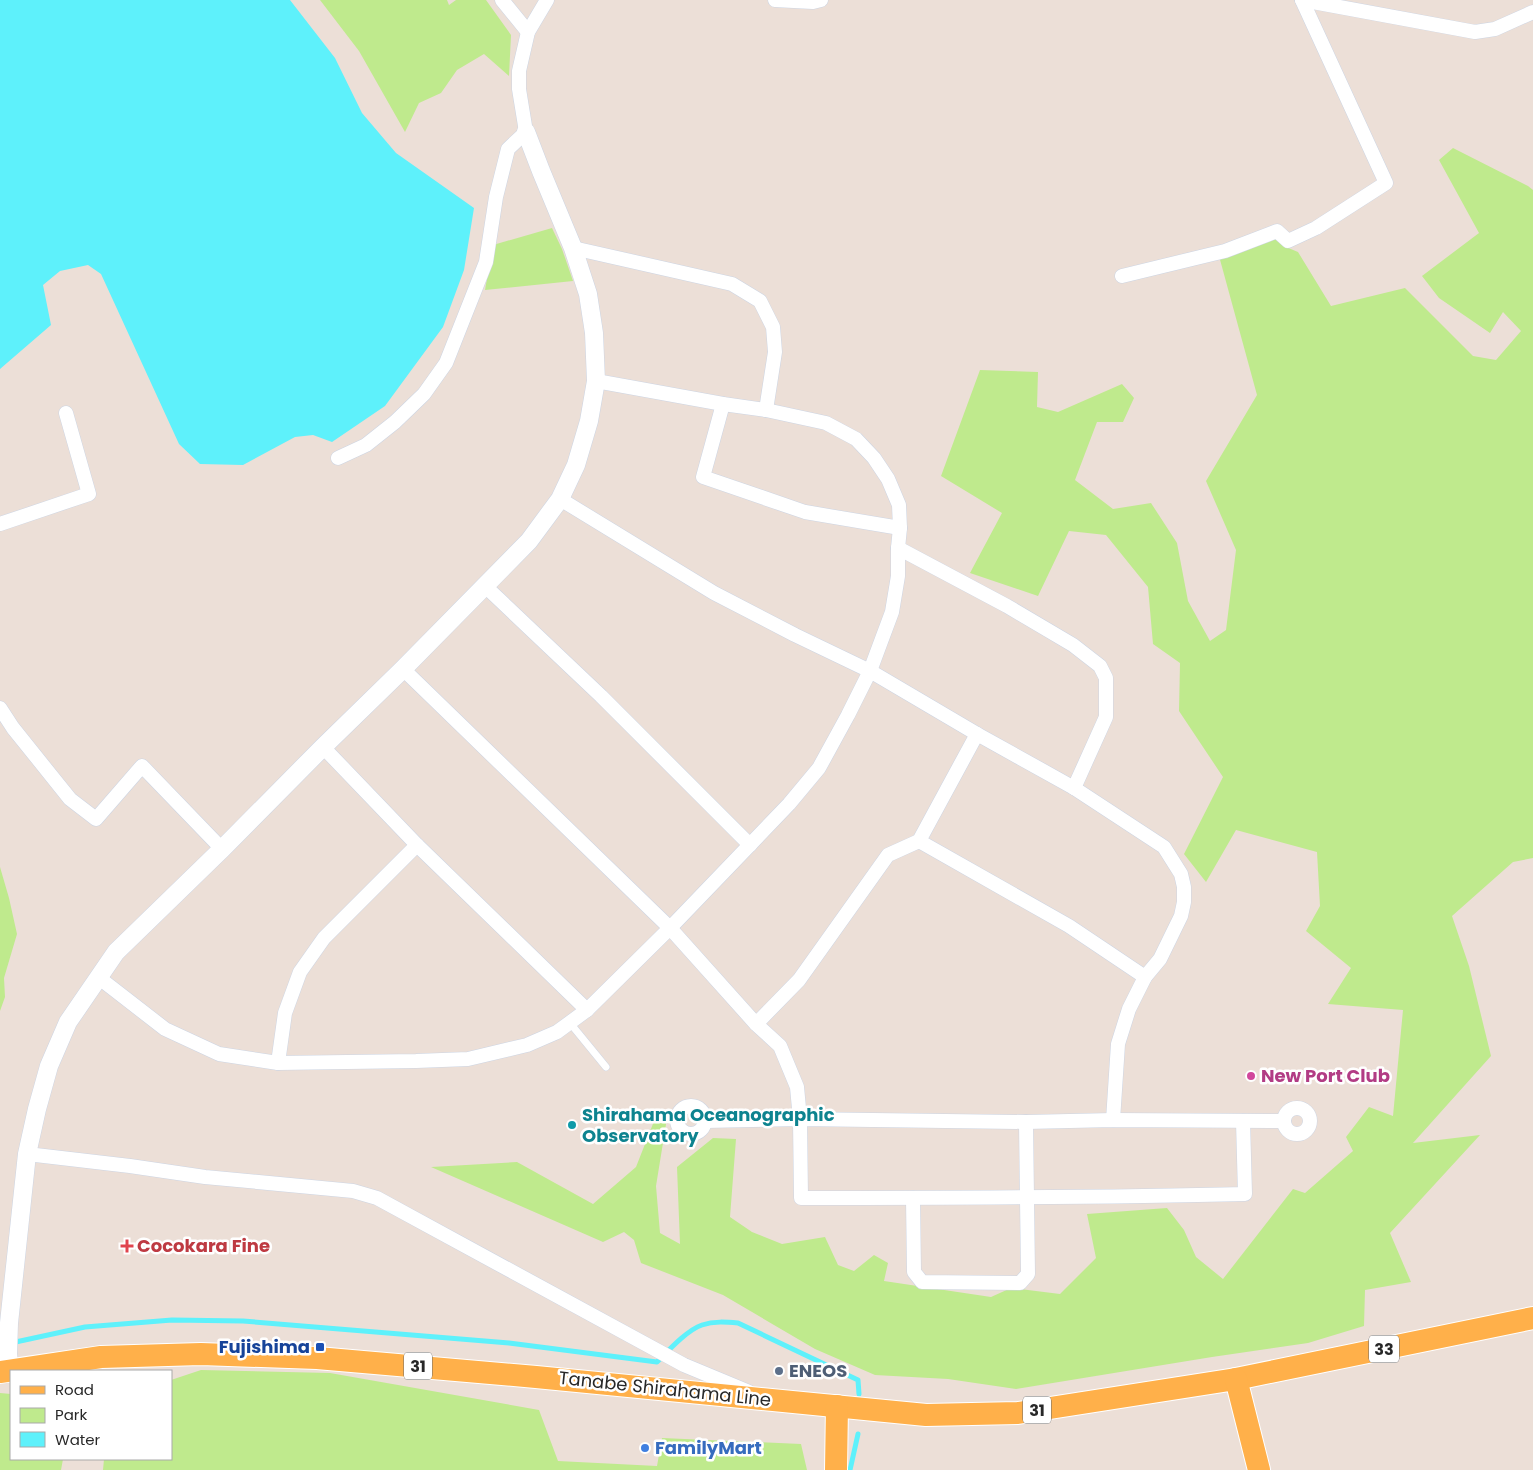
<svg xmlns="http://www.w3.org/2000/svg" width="1533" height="1470" viewBox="0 0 1533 1470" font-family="Poppins,sans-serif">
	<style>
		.green { fill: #bfea8d }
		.water { fill: #5ef1fb }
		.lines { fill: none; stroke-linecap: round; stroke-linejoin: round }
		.stream { stroke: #5ef1fb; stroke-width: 5 }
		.service-casing { stroke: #cdd5e3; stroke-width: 8 }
		.minor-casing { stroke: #cdd5e3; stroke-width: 15 }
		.tertiary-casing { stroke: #cdd5e3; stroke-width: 19 }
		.primary-casing { stroke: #fff; stroke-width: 24 }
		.service { stroke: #fff; stroke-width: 7 }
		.minor { stroke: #fff; stroke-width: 14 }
		.tertiary { stroke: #fff; stroke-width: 18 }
		.primary { stroke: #ffb04a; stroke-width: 22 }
		.hotel-dot { fill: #d1479c; stroke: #fff; stroke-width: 2 }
		.culture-dot { fill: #0f9aa8; stroke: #fff; stroke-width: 2 }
		.health-dot { fill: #e0444e; stroke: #fff; stroke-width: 2 }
		.transit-dot { fill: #1a4fb4; stroke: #fff; stroke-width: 2 }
		.service-dot { fill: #5c6f8a; stroke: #fff; stroke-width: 2 }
		.shop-dot { fill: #3f7fe0; stroke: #fff; stroke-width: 2 }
		.labels { text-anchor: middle; stroke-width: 5; stroke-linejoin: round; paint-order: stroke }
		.shield { fill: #fff; stroke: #686868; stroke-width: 1 }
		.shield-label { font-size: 16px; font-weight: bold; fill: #282828 }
		.hotel-label { font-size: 18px; font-weight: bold; fill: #b23c85; stroke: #fff; text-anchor: start }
		.culture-label { font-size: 18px; font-weight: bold; fill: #0d838f; stroke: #fff; text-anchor: start }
		.health-label { font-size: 18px; font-weight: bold; fill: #be3a42; stroke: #fff; text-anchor: start }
		.transit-label { font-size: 18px; font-weight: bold; fill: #164399; stroke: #fff; text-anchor: end }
		.service-label { font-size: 18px; font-weight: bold; fill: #4e5e75; stroke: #fff; text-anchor: start }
		.street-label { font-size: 18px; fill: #282828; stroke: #fff }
		.shop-label { font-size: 18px; font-weight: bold; fill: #366cbe; stroke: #fff; text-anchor: start }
	</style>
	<rect width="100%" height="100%" fill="#ecdfd7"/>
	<g class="green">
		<path d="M 320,0 L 447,0 L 449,5 L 456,0 L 486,0 L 511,35 L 509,76 L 484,54 L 457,70 L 441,93 L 419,103 L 405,132 L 359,51 Z"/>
		<path d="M 1453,148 L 1528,186 L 1533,190 L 1533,858 L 1513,862 L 1452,916 L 1469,966 L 1491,1056 L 1413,1143 L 1480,1135 L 1390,1233 L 1411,1282 L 1365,1290 L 1364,1326 L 1308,1343 L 1212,1357 L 1016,1389 L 948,1379 L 875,1375 L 815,1349 L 723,1295 L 641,1263 L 634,1240 L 624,1232 L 603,1242 L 431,1167 L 517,1162 L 593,1204 L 636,1167 L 658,1111 L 668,1112 L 656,1186 L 660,1233 L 680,1244 L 677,1167 L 713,1138 L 736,1139 L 730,1217 L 752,1232 L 782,1244 L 825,1237 L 838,1265 L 854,1271 L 874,1255 L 888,1263 L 884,1281 L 991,1297 L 1011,1288 L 1060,1294 L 1096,1258 L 1087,1214 L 1167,1208 L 1184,1230 L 1196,1257 L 1223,1279 L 1293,1189 L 1305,1193 L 1353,1151 L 1346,1137 L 1369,1107 L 1393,1116 L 1403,1010 L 1328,1004 L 1351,968 L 1306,931 L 1320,906 L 1317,852 L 1236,830 L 1206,882 L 1184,854 L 1223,777 L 1179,711 L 1180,663 L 1153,644 L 1148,587 L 1106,535 L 1069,531 L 1038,596 L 970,573 L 1002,513 L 941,476 L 980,370 L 1038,372 L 1037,407 L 1058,412 L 1122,384 L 1134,398 L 1123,422 L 1097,422 L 1075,480 L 1113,509 L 1151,503 L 1177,543 L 1188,601 L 1210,641 L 1226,630 L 1236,550 L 1206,481 L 1257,395 L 1219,256 L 1277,235 L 1286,247 L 1298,252 L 1331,306 L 1405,288 L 1473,356 L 1496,360 L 1521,331 L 1503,312 L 1490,333 L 1439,298 L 1422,276 L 1479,233 L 1439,160 Z"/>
		<path d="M 552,228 L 562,249 L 573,281 L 485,290 L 493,245 Z"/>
		<path d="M 0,867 L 9,898 L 17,934 L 4,978 L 5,997 L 0,1011 Z"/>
		<path d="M 201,1370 L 330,1373 L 539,1410 L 558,1461 L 657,1466 L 662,1438 L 801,1444 L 807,1470 L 103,1470 L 104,1459 L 171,1459 L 171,1380 Z"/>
		<path d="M 0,1393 L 11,1394 L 11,1459 L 63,1459 L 61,1470 L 0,1470 Z"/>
	</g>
	<path class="water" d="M 0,0 L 290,0 L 335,58 L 362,113 L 396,153 L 474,208 L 464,270 L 443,327 L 385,406 L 332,442 L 313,435 L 295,437 L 243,465 L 200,464 L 179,444 L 101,274 L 88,265 L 60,271 L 43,285 L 51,325 L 0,369 Z"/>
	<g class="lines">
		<g class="stream">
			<path d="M 11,1343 L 85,1327 L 172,1320 L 243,1321 L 509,1343 L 657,1362 C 668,1351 687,1330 702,1325 C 714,1321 726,1322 738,1323 L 858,1380 L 859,1394"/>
			<path d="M 850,1470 L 858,1434"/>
		</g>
		<g class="service-casing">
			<path id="service" d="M 570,1023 L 606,1067"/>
		</g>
		<g class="minor-casing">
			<g id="minor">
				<path d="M 502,0 L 528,32"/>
				<path d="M 775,0 L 813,2 L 821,0"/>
				<path d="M 1302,0 L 1475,32 L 1495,29 L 1533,12"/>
				<path d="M 573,248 L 732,284 L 760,301 L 773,327 L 775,352 L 766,410"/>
				<path d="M 1122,276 L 1225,251 L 1277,231 L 1288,241 L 1316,228 L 1386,183 L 1302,0"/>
				<path d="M 723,404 L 703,477 L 805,512 L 900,528"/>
				<path d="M 338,458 L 366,445 L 395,422 L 424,394 L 446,363 L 486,262 L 496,197 L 508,149 L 526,132 L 519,89 L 519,71 L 528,32 L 547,0"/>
				<path d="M 560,499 L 714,593 L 795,635 L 870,671 L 977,734 L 1074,788 L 1164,847 L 1181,874 L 1184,887 L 1184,902 L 1181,916 L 1160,959 L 1145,977 L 1129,1009 L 1118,1044 L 1113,1120"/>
				<path d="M 0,524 L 89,494 L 66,413"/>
				<path d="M 898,548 L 1007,606 L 1073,645 L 1100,666 L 1106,678 L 1106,717 L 1074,788"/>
				<path d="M 485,586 L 601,696 L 750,845"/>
				<path d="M 403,669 L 670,928 L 756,1024 L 780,1046 L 797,1087 L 800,1119 L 801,1198 C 949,1198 1097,1198 1245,1194 L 1243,1121"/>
				<path d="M 0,708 L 13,728 L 70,799 L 96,819 L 142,766 L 222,849"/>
				<path d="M 323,747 L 417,845 L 587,1010"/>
				<path d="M 919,841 L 1069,926 L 1145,977"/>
				<path d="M 98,977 L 165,1029 L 219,1054 L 278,1063 L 416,1061 L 468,1059 L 527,1045 L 557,1032 L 587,1010 L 670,928 L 789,804 L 819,768 L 848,715 L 870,671 L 892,612 L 898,576 L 898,548 L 900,528 L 899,505 L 888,479 L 874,458 L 856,439 L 826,423 L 766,410 L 723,404 L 596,381"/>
				<path d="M 756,1024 L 799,980 L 888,855 L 919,841 L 977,734"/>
				<path d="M 278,1063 L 285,1013 L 300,972 L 324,938 L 417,845"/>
				<circle cx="691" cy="1120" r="14"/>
				<circle cx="1297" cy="1121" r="13"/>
				<path d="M 705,1121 L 800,1119 L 1026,1122 L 1113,1120 L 1284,1121"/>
				<path d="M 27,1154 L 130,1166 L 205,1177 L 353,1191 L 377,1198 L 684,1365 L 749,1392"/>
				<path d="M 913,1198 L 914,1272 L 922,1282 L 1020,1283 L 1028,1274 L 1026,1122"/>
			</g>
		</g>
		<g class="tertiary-casing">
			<path id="tertiary" d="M 10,1371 L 8,1354 L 9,1323 L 27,1154 L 37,1109 L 49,1066 L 68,1022 L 116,952 L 222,849 L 323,747 L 403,669 L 529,541 L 560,499 L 576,465 L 589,421 L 596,381 L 594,333 L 588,294 L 573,248 L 541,171 L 526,132"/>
		</g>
		<g class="primary-casing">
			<g id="primary">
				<path d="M 0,1372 L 101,1357 L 201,1354 L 317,1358 L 536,1377 L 926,1415 L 1018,1413 L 1236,1379 L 1533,1318"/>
				<path d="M 1236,1379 L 1259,1470"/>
				<path d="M 836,1470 L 837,1406"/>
			</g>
		</g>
		<use href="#service" class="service"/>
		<use href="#minor" class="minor"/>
		<use href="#tertiary" class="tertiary"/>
		<use href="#primary" class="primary"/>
	</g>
	<circle class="hotel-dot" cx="1251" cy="1076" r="5"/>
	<circle class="culture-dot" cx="572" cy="1125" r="5"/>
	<path class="health-dot" d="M124.5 1238.5h5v5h5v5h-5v5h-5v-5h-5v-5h5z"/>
	<rect class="transit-dot" x="315" y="1342" width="10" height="10" rx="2.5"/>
	<circle class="service-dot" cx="779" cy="1371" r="5"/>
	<circle class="shop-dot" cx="645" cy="1448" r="5"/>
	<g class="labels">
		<g class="shield">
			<rect x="1369" y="1335.5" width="30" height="27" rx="4"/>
			<rect x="404" y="1352.5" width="28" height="27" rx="4"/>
			<rect x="1023" y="1396.5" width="28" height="27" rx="4"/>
		</g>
		<g class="shield-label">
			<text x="1384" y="1355">33</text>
			<text x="418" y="1372">31</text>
			<text x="1037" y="1416">31</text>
		</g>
		<g class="hotel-label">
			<text x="1261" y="1082">New Port Club</text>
		</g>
		<g class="culture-label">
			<text x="582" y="1121">Shirahama Oceanographic<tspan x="582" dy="21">Observatory</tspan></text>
		</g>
		<g class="health-label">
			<text x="137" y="1252">Cocokara Fine</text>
		</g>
		<g class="transit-label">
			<text x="310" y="1353">Fujishima</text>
		</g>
		<g class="service-label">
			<text x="789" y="1377">ENEOS</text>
		</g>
		<g class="street-label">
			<text transform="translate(665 1389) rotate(6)" y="6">Tanabe Shirahama Line</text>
		</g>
		<g class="shop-label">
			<text x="655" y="1454">FamilyMart</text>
		</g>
	</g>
	<rect x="10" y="1370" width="162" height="90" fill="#ffffff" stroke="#a9a9a9"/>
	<rect x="20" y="1386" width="25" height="8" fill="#ffb04a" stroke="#a9a9a9"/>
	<text x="55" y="1395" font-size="15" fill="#282828">Road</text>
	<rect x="20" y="1408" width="25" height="15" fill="#bfea8d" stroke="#a9a9a9"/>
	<text x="55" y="1420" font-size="15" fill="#282828">Park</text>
	<rect x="20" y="1432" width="25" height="15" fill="#5ef1fb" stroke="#a9a9a9"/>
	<text x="55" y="1445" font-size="15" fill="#282828">Water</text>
</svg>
